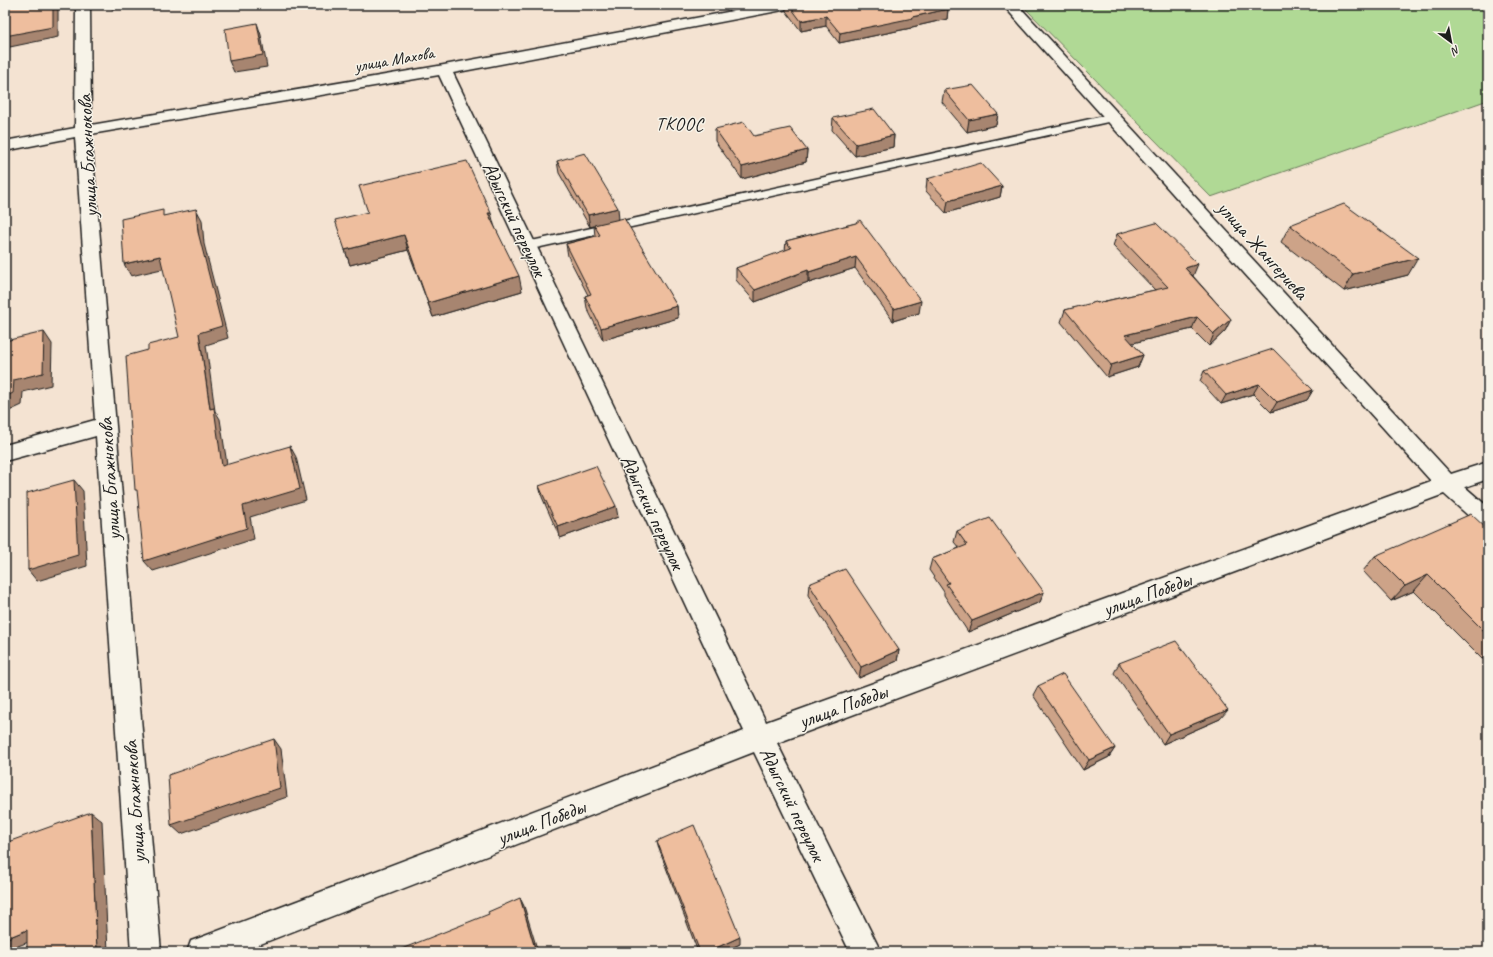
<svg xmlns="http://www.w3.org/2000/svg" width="1493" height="957" viewBox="0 0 1493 957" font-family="Caveat,sans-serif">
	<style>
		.green { fill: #b0d995; stroke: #667a58 }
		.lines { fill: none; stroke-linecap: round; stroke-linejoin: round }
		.lane-casing { stroke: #1c1c1c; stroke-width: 3 }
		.street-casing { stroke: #1c1c1c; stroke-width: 3 }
		.lane { fill: #f7f3e8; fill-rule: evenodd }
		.street { fill: #f7f3e8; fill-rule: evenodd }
		.wall { fill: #cda388; stroke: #1c1c1c }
		.shaded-wall { fill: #a7856f; stroke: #1c1c1c }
		.building { fill: #eebe9e; stroke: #1c1c1c }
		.labels { text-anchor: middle; stroke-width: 3; stroke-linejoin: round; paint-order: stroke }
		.far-street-label { font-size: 17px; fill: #1c1c1c; stroke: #f7f3e8 }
		.far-neighbourhood-label { font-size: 18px; letter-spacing: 1px; fill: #1c1c1c; stroke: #f7f3e8 }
		.street-label { font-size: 20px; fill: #1c1c1c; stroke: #f7f3e8 }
	</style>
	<rect width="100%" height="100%" fill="#f4e3d2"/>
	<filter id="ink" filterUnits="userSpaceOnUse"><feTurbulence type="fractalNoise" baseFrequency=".025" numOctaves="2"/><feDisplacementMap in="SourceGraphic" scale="8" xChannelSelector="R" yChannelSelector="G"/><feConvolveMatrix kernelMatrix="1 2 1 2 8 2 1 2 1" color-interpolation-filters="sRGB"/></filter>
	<g filter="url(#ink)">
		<path class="green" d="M 1022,5 L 1488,5 L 1488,100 L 1211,197 Z"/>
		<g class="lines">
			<g class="lane-casing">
				<path id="lane" d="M 1113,114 L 1117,116 L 1119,118 L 1117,120 L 527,250 L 522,249 L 520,246 L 522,243 L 527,242 Z"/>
			</g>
			<g class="street-casing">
				<path id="street" d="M 76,5 L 90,5 L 91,125 L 444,65 L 765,5 L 795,5 L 793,8 L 788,9 L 453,73 L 766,722 L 1431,481 L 1003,5 L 1018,5 L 1451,474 L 1488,462 L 1488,479 L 1465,487 L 1488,507 L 1488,529 L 1480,526 L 1444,494 L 777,743 L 881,952 L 850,952 L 754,752 L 240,952 L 187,952 L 191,941 L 202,937 L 744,731 L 439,75 L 91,134 L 161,952 L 131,952 L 96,436 L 5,461 L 5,445 L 95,420 L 75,137 L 5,151 L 5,141 L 75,128 Z"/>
			</g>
			<use href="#lane" class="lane"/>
			<use href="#street" class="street"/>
		</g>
		<g class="wall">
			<path d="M 786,5 L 944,5 L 948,9 L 947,19 L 912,27 L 911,28 L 839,43 L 826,26 L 801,31 L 786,11 Z"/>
			<path d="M 944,90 L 998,114 L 996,125 L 967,132 L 942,102 Z"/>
			<path d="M 833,118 L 894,135 L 893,147 L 855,156 L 832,130 Z"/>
			<path d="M 715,129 L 754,136 L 807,150 L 806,162 L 742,179 L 715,141 Z"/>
			<path d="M 557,161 L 619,219 L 677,306 L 678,318 L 603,340 L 587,308 L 585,296 L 588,295 L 568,256 L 566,244 L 595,236 L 594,226 L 590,227 L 559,173 Z"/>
			<path d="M 927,179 L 1002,186 L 1000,197 L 946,213 L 926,191 Z"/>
			<path d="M 856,223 L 919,313 L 893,321 L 855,268 L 809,283 L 808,282 L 755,302 L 736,280 L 736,268 L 785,251 L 786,241 Z"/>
			<path d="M 494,225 L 522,291 L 433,317 L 408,250 L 350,265 L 345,250 Z"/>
			<path d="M 1290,225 L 1408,275 L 1344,291 L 1281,242 Z"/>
			<path d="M 1117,234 L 1193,276 L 1231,319 L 1225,331 L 1209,346 L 1192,329 L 1132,343 L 1143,355 L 1138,367 L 1107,377 L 1061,322 L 1065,310 L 1155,290 L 1113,246 Z"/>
			<path d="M 1204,371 L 1313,390 L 1307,400 L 1271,412 L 1253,394 L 1221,404 L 1200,381 Z"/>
			<path d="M 539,486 L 618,517 L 560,538 L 542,497 Z"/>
			<path d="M 1488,530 L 1488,656 L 1482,659 L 1414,591 L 1391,601 L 1363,571 L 1375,556 Z"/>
			<path d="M 957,531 L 1044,592 L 1040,602 L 968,632 L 944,595 L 944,592 L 929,570 L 932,559 L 959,548 L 954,542 Z"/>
			<path d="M 809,584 L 899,650 L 897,661 L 859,678 L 808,595 Z"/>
			<path d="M 1119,663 L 1220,719 L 1163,744 L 1114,673 Z"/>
			<path d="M 1038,686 L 1115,748 L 1109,757 L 1083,770 L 1033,695 Z"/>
			<path d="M 657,841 L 740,944 L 723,952 L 698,952 L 659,849 Z"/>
		</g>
		<g class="shaded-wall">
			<path d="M 53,5 L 58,5 L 58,37 L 5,48 L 5,36 Z"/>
			<path d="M 110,5 L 136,5 L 112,9 Z"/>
			<path d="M 948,9 L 947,19 L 912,27 L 911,28 L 839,43 L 840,33 Z"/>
			<path d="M 826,16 L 826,26 L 801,31 L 801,21 Z"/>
			<path d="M 257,23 L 261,35 L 267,67 L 234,72 L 229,61 Z"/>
			<path d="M 998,114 L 996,125 L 967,132 L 969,120 Z"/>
			<path d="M 894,135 L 893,147 L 855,156 L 856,144 Z"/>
			<path d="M 807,150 L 806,162 L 742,179 L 742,167 Z"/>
			<path d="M 1002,186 L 1000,197 L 946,213 L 948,201 Z"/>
			<path d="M 618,208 L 619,220 L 590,227 L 588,215 Z"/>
			<path d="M 196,209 L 202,220 L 204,244 L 228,338 L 206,345 L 215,411 L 220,419 L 229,477 L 222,466 L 210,409 L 199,333 L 198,232 Z"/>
			<path d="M 488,213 L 491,213 L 495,228 Z"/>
			<path d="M 404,235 L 408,250 L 350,265 L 345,250 Z"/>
			<path d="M 160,256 L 166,268 L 131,276 L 124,264 Z"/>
			<path d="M 856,257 L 855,268 L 809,283 L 809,272 Z"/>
			<path d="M 1418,258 L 1408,275 L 1344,291 L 1353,274 Z"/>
			<path d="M 1198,264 L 1193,276 L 1185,268 Z"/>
			<path d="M 808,270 L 808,282 L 755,302 L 755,290 Z"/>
			<path d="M 519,276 L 522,291 L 433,317 L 428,303 Z"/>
			<path d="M 921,301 L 919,313 L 893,321 L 894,309 Z"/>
			<path d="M 677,306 L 678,318 L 603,340 L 601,328 Z"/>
			<path d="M 1197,317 L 1192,329 L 1120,346 L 1125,335 Z"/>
			<path d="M 1231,319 L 1225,331 L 1209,346 L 1214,334 Z"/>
			<path d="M 44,332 L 52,344 L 51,385 L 23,392 L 22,405 L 5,413 L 5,397 L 14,380 Z"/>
			<path d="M 1143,355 L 1138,367 L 1107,377 L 1111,365 Z"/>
			<path d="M 1259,384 L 1253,394 L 1221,404 L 1226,395 Z"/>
			<path d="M 1313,390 L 1307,400 L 1271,412 L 1277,402 Z"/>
			<path d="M 290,446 L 296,457 L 306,500 L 250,517 L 254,539 L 153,571 L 144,561 L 243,506 Z"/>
			<path d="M 74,480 L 83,491 L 87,566 L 37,581 L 28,570 Z"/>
			<path d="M 616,506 L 618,517 L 560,538 L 558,527 Z"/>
			<path d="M 1428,575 L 1414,591 L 1391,601 L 1405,586 Z"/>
			<path d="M 1044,592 L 1040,602 L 968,632 L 972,621 Z"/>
			<path d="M 899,650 L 897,661 L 859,678 L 861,667 Z"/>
			<path d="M 1488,653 L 1488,656 L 1482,659 Z"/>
			<path d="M 1228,710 L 1220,719 L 1163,744 L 1169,734 Z"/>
			<path d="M 274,739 L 281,749 L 287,797 L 181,834 L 171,825 Z"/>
			<path d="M 1115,748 L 1109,757 L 1083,770 L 1089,760 Z"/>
			<path d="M 91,812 L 102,821 L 108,952 L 97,952 Z"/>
			<path d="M 520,898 L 524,906 L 538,952 L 536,952 Z"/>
			<path d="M 27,930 L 39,938 L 5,951 L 5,939 Z"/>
			<path d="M 740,937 L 740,944 L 723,952 L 707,952 Z"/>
		</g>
		<g class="building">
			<path d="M 5,5 L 53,5 L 53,27 L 5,36 Z"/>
			<path d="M 789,5 L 944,5 L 948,9 L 912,17 L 913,18 L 840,33 L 826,16 L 801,21 Z"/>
			<path d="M 257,23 L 263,55 L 229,61 L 225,29 Z"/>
			<path d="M 973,85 L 998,114 L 969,120 L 944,90 Z"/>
			<path d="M 874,109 L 894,135 L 856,144 L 833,118 Z"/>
			<path d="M 744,122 L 754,136 L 790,128 L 807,150 L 742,167 L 715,129 Z"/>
			<path d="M 585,153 L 618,208 L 588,215 L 557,161 Z"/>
			<path d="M 467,161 L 491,213 L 488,213 L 519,276 L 428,303 L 404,235 L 345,250 L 335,220 L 368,212 L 359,186 Z"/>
			<path d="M 981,163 L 1002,186 L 948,201 L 927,179 Z"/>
			<path d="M 1344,204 L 1418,258 L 1353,274 L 1290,225 Z"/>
			<path d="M 196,209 L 198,232 L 222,326 L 199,333 L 210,409 L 214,408 L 222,466 L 290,446 L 300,489 L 243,506 L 247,528 L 144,561 L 137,490 L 135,490 L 126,356 L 148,350 L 148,345 L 179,337 L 160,256 L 124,264 L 121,219 L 163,210 L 163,216 Z"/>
			<path d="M 624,218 L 677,306 L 601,328 L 585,296 L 591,294 L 566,244 L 600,235 L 594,225 Z"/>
			<path d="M 860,220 L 921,301 L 894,309 L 856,257 L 809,272 L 808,270 L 755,290 L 736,268 L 791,248 L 786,241 L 856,223 Z"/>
			<path d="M 1156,223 L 1198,264 L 1185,268 L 1231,319 L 1214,334 L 1197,317 L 1125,335 L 1143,355 L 1111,365 L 1065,310 L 1096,302 L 1097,303 L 1168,287 L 1117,234 Z"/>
			<path d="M 44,332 L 43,373 L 14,380 L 13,393 L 5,397 L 5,341 Z"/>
			<path d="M 1273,349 L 1313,390 L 1277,402 L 1259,384 L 1226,395 L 1204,371 Z"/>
			<path d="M 596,466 L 616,506 L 558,527 L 539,486 Z"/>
			<path d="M 74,480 L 78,555 L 28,570 L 27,493 Z"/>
			<path d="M 1471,514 L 1488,530 L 1488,635 L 1428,575 L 1405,586 L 1375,556 Z"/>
			<path d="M 990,518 L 1044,592 L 972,621 L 946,584 L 949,583 L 932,559 L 967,545 L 957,531 Z"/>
			<path d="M 845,569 L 899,650 L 861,667 L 809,584 Z"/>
			<path d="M 1176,641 L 1228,710 L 1169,734 L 1119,663 Z"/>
			<path d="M 1063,674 L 1115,748 L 1089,760 L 1038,686 Z"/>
			<path d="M 274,739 L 280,788 L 171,825 L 168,775 Z"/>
			<path d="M 91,812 L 97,952 L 27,952 L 27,930 L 5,939 L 5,843 Z"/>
			<path d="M 694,825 L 740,937 L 707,952 L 700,952 L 657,841 Z"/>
			<path d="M 520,898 L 536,952 L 394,952 L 489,914 L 488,912 Z"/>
		</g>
	</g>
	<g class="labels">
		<g class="far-street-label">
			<text transform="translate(394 59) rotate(-10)" y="6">улица Махова</text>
		</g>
		<g class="far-neighbourhood-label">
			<text x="680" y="130">ТКООС</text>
		</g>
		<g class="street-label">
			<text transform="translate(87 156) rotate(-93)" y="7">улица Бгажнокова</text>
			<text transform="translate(515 219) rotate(65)" y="7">Адыгский переулок</text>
			<text transform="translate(1263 250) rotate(48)" y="7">улица Жангериева</text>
			<text transform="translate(109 479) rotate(-94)" y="7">улица Бгажнокова</text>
			<text transform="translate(653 512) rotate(65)" y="7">Адыгский переулок</text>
			<text transform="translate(1147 594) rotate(-20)" y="7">улица Победы</text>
			<text transform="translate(843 706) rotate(-20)" y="7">улица Победы</text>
			<text transform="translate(134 802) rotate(-94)" y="7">улица Бгажнокова</text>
			<text transform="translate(793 804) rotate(64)" y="7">Адыгский переулок</text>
			<text transform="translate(541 822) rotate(-21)" y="7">улица Победы</text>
		</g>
	</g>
	<rect width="1493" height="957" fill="none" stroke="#f7f3e8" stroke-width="20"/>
	<rect x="10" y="10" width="1473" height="937" fill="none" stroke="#1c1c1c" stroke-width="1.5" filter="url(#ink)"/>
	<g transform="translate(1451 42) rotate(148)" stroke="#f7f3e8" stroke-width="3" paint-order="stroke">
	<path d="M0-3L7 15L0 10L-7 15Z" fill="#1c1c1c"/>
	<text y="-6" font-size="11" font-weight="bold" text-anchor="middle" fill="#1c1c1c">N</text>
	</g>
</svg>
